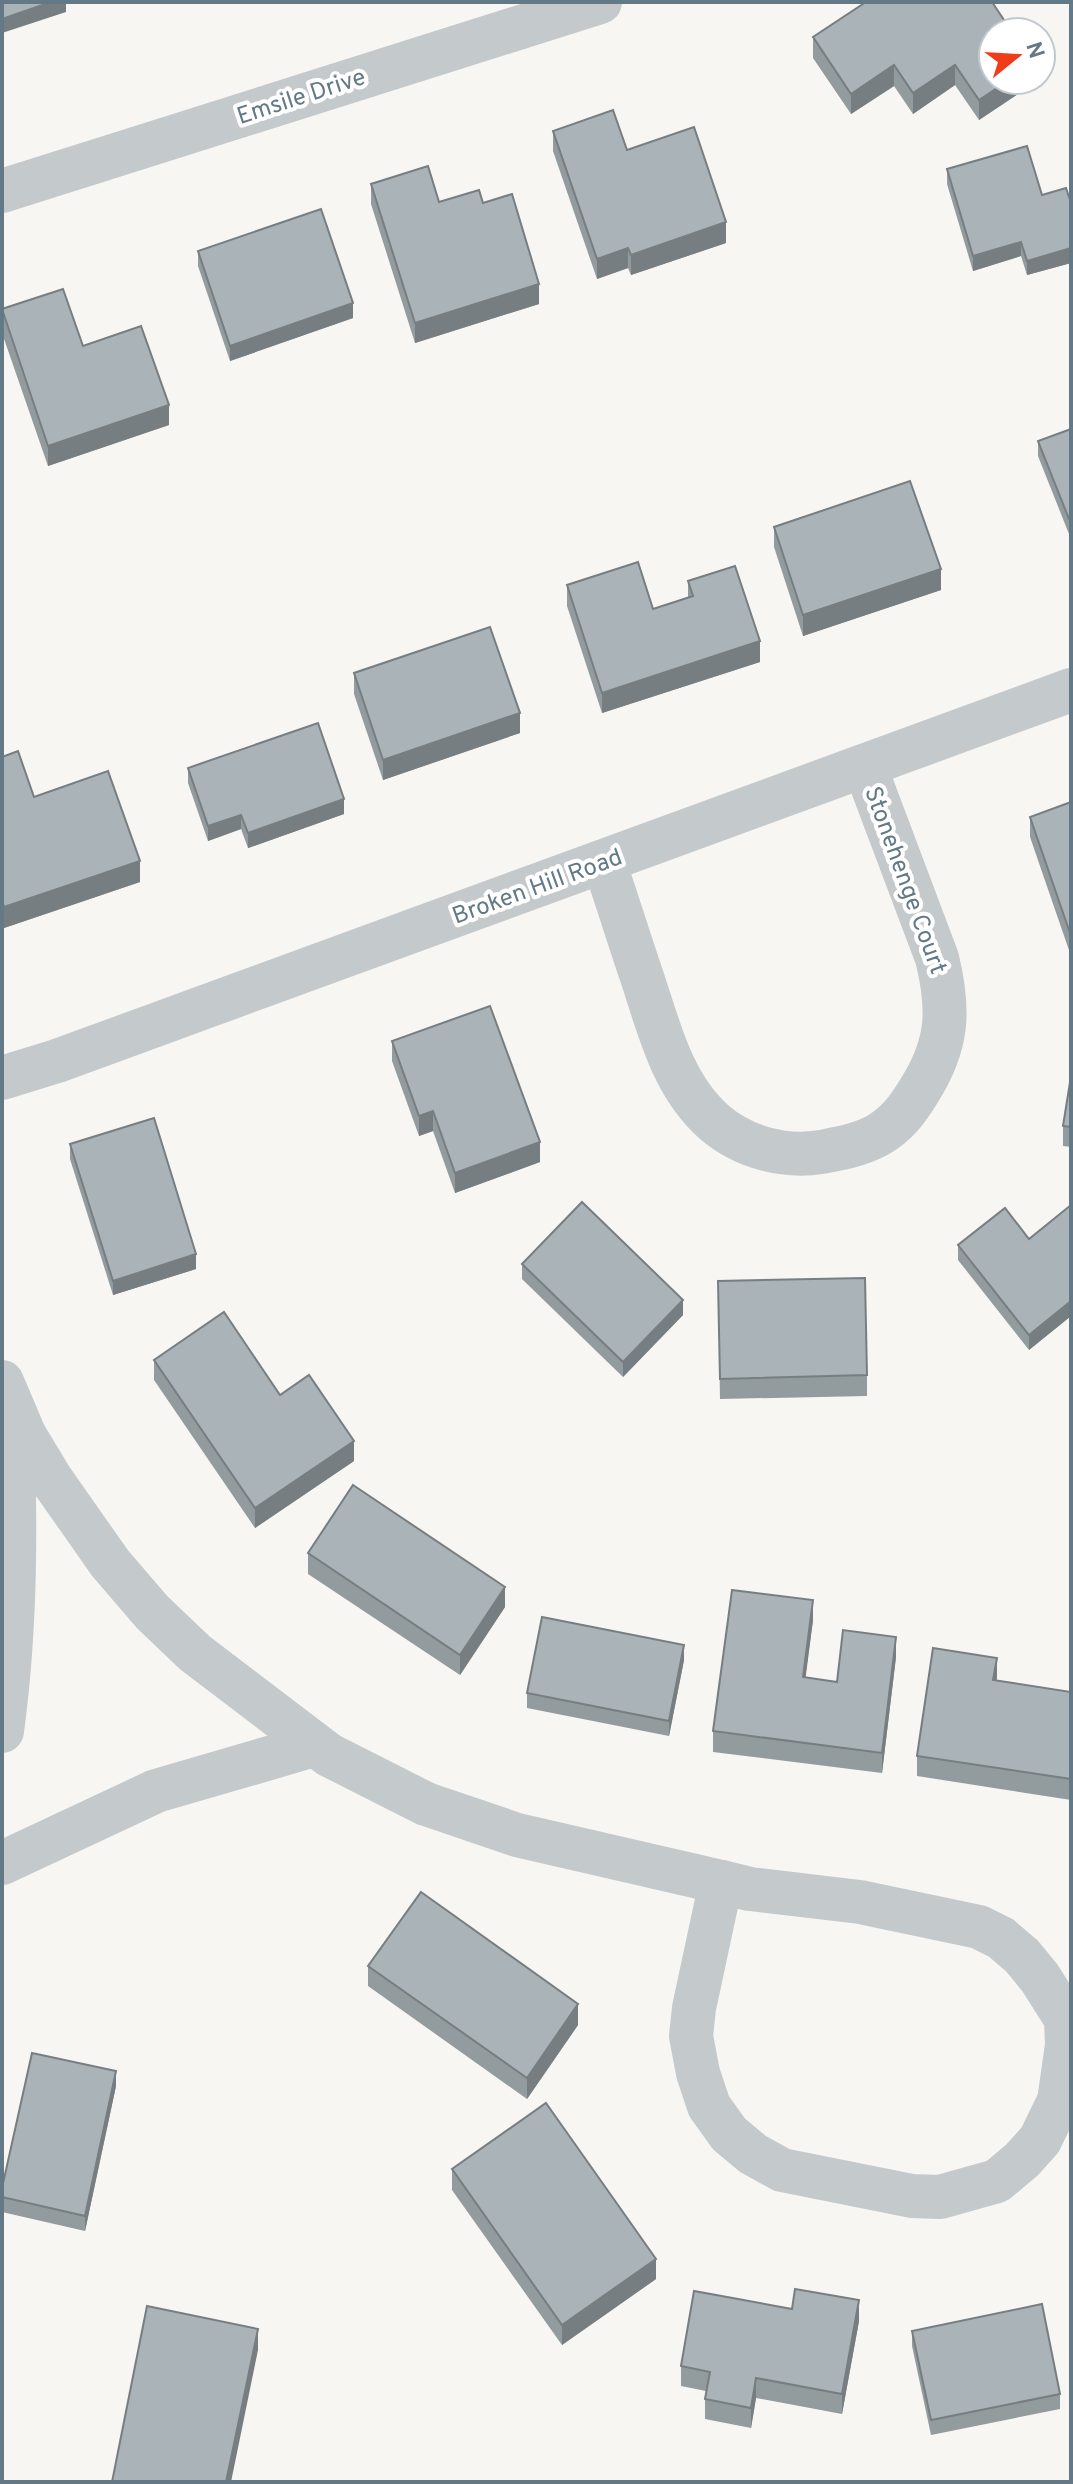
<svg xmlns="http://www.w3.org/2000/svg" width="1073" height="2484" viewBox="0 0 1073 2484" font-family="Overpass,sans-serif">
	<style>
		.lines { fill: none; stroke-linecap: round; stroke-linejoin: round }
		.street { stroke: #c4c9cb; stroke-width: 44 }
		.wall { fill: #929b9e }
		.shaded-wall { fill: #777e81 }
		.building { fill: #aab4b8; stroke: #777e81; stroke-width: 2 }
		.labels { text-anchor: middle; stroke-width: 8; stroke-linejoin: round; paint-order: stroke }
		.street-label { font-size: 24px; fill: #637986; stroke: #fff }
	</style>
	<rect width="100%" height="100%" fill="#f7f6f3"/>
	<g class="lines">
		<g class="street">
			<path d="M 2,191 L 600,2"/>
			<path d="M 604,862 C 617,900 629,939 642,977 C 659,1028 672,1085 714,1122 C 743,1147 783,1158 821,1152 C 841,1148 860,1145 878,1135 C 897,1124 908,1109 919,1091 C 948,1045 950,1011 937,958 L 865,767"/>
			<path d="M 2,1078 L 57,1061 L 1071,690"/>
			<path d="M 2,1382 L 25,1436 L 51,1479 L 110,1563 L 152,1612 L 195,1653 L 329,1755 L 426,1804 L 517,1835 L 721,1882"/>
			<path d="M 2,1731 C 16,1628 16,1523 12,1420"/>
			<path d="M 2,1863 L 156,1791 L 314,1745"/>
			<path d="M 721,1882 L 750,1889 L 860,1902 L 979,1927 L 1001,1938 L 1022,1956 L 1040,1978 L 1066,2019 L 1067,2045 L 1059,2101 L 1040,2140 L 1022,2160 L 997,2181 L 940,2197 L 912,2196 L 782,2170 L 753,2154 L 729,2134 L 709,2106 L 698,2073 L 691,2036 L 694,2008 Z"/>
		</g>
	</g>
	<g class="wall">
		<path d="M 813,37 L 1033,80 L 1033,84 L 979,120 L 955,85 L 913,114 L 894,86 L 851,114 L 813,58 Z"/>
		<path d="M 553,131 L 627,150 L 726,243 L 631,275 L 628,268 L 597,279 L 553,151 Z"/>
		<path d="M 947,169 L 1071,203 L 1071,263 L 1027,275 L 1021,256 L 973,271 L 947,184 Z"/>
		<path d="M 371,184 L 439,202 L 483,203 L 539,304 L 415,343 L 371,204 Z"/>
		<path d="M 198,251 L 353,318 L 230,361 L 198,266 Z"/>
		<path d="M 2,309 L 83,346 L 169,425 L 48,466 L 2,333 Z"/>
		<path d="M 1071,429 L 1071,533 L 1069,534 L 1038,456 L 1038,441 Z"/>
		<path d="M 774,527 L 941,590 L 803,636 L 774,547 Z"/>
		<path d="M 688,581 L 760,662 L 602,713 L 567,606 L 567,585 L 653,609 L 688,598 Z"/>
		<path d="M 354,673 L 520,733 L 383,780 L 354,694 Z"/>
		<path d="M 2,757 L 34,797 L 140,882 L 4,928 L 2,921 Z"/>
		<path d="M 188,768 L 344,814 L 248,848 L 241,829 L 208,841 L 188,783 Z"/>
		<path d="M 1071,802 L 1071,956 L 1030,837 L 1030,817 Z"/>
		<path d="M 392,1041 L 540,1162 L 455,1193 L 433,1131 L 419,1136 L 392,1061 Z"/>
		<path d="M 1071,1076 L 1071,1147 L 1063,1146 L 1063,1126 Z"/>
		<path d="M 70,1144 L 196,1269 L 113,1295 L 70,1159 Z"/>
		<path d="M 1071,1205 L 1071,1316 L 1029,1350 L 958,1260 L 958,1245 L 1029,1239 Z"/>
		<path d="M 522,1264 L 683,1315 L 623,1377 L 522,1279 Z"/>
		<path d="M 718,1281 L 867,1375 L 867,1396 L 720,1399 Z"/>
		<path d="M 154,1360 L 354,1461 L 255,1528 L 154,1380 Z"/>
		<path d="M 308,1553 L 505,1607 L 460,1675 L 308,1574 Z"/>
		<path d="M 813,1620 L 805,1678 L 837,1682 L 896,1657 L 882,1773 L 713,1752 L 713,1731 Z"/>
		<path d="M 684,1660 L 669,1736 L 527,1708 L 527,1693 Z"/>
		<path d="M 996,1680 L 1071,1692 L 1071,1800 L 917,1776 L 917,1756 Z"/>
		<path d="M 368,1966 L 578,2025 L 527,2099 L 368,1986 Z"/>
		<path d="M 116,2086 L 85,2231 L 2,2212 L 2,2188 Z"/>
		<path d="M 452,2169 L 656,2279 L 562,2345 L 452,2190 Z"/>
		<path d="M 792,2309 L 859,2321 L 842,2414 L 756,2398 L 751,2428 L 705,2419 L 705,2399 L 706,2391 L 681,2386 L 681,2366 Z"/>
		<path d="M 912,2331 L 1060,2394 L 1060,2409 L 931,2435 L 912,2346 Z"/>
	</g>
	<g class="shaded-wall">
		<path d="M 51,2 L 66,2 L 66,12 L 2,33 L 2,19 Z"/>
		<path d="M 894,65 L 894,86 L 851,114 L 851,94 Z"/>
		<path d="M 955,65 L 955,85 L 913,114 L 913,93 Z"/>
		<path d="M 1009,80 L 1033,80 L 1033,84 L 979,120 L 979,100 Z"/>
		<path d="M 726,222 L 726,243 L 631,275 L 631,255 Z"/>
		<path d="M 1021,242 L 1021,256 L 973,271 L 973,256 Z"/>
		<path d="M 628,248 L 628,268 L 597,279 L 597,259 Z"/>
		<path d="M 1071,248 L 1071,263 L 1027,275 L 1027,261 Z"/>
		<path d="M 539,284 L 539,304 L 415,343 L 415,323 Z"/>
		<path d="M 353,303 L 353,318 L 230,361 L 230,346 Z"/>
		<path d="M 169,405 L 169,425 L 48,466 L 48,446 Z"/>
		<path d="M 1069,519 L 1071,519 L 1071,533 L 1069,534 Z"/>
		<path d="M 941,569 L 941,590 L 803,636 L 803,615 Z"/>
		<path d="M 760,641 L 760,662 L 602,713 L 602,693 Z"/>
		<path d="M 520,713 L 520,733 L 383,780 L 383,760 Z"/>
		<path d="M 344,799 L 344,814 L 248,848 L 248,833 Z"/>
		<path d="M 241,815 L 241,829 L 208,841 L 208,826 Z"/>
		<path d="M 140,861 L 140,882 L 4,928 L 4,907 Z"/>
		<path d="M 433,1111 L 433,1131 L 419,1136 L 419,1116 Z"/>
		<path d="M 540,1142 L 540,1162 L 455,1193 L 455,1173 Z"/>
		<path d="M 196,1254 L 196,1269 L 113,1295 L 113,1281 Z"/>
		<path d="M 683,1300 L 683,1315 L 623,1377 L 623,1362 Z"/>
		<path d="M 1071,1301 L 1071,1316 L 1029,1350 L 1029,1335 Z"/>
		<path d="M 354,1441 L 354,1461 L 255,1528 L 255,1508 Z"/>
		<path d="M 505,1587 L 505,1607 L 460,1675 L 460,1655 Z"/>
		<path d="M 813,1600 L 813,1620 L 803,1698 L 803,1677 Z"/>
		<path d="M 896,1637 L 896,1657 L 882,1773 L 882,1753 Z"/>
		<path d="M 684,1645 L 684,1660 L 669,1736 L 669,1721 Z"/>
		<path d="M 997,1658 L 997,1678 L 993,1700 L 993,1680 Z"/>
		<path d="M 578,2004 L 578,2025 L 527,2099 L 527,2078 Z"/>
		<path d="M 116,2071 L 116,2086 L 85,2231 L 85,2216 Z"/>
		<path d="M 656,2259 L 656,2279 L 562,2345 L 562,2325 Z"/>
		<path d="M 859,2300 L 859,2321 L 842,2414 L 842,2394 Z"/>
		<path d="M 258,2329 L 258,2350 L 231,2482 L 226,2482 Z"/>
		<path d="M 756,2378 L 756,2398 L 751,2428 L 751,2408 Z"/>
	</g>
	<g class="building">
		<path d="M 2,2 L 51,2 L 2,19 Z"/>
		<path d="M 866,2 L 992,2 L 1012,32 L 993,32 L 993,80 L 1009,80 L 979,100 L 955,65 L 913,93 L 894,65 L 851,94 L 813,37 Z"/>
		<path d="M 613,110 L 627,150 L 694,127 L 726,222 L 631,255 L 628,248 L 597,259 L 553,131 Z"/>
		<path d="M 1027,146 L 1042,195 L 1066,188 L 1071,203 L 1071,248 L 1027,261 L 1021,242 L 973,256 L 947,169 Z"/>
		<path d="M 428,166 L 439,202 L 479,190 L 483,203 L 512,194 L 539,284 L 415,323 L 371,184 Z"/>
		<path d="M 321,209 L 353,303 L 230,346 L 198,251 Z"/>
		<path d="M 63,289 L 83,346 L 141,326 L 169,405 L 48,446 L 2,309 Z"/>
		<path d="M 1071,429 L 1071,519 L 1069,519 L 1038,441 Z"/>
		<path d="M 910,481 L 941,569 L 803,615 L 774,527 Z"/>
		<path d="M 638,562 L 653,609 L 693,596 L 688,581 L 735,566 L 760,641 L 602,693 L 567,585 Z"/>
		<path d="M 490,627 L 520,713 L 383,760 L 354,673 Z"/>
		<path d="M 318,723 L 344,799 L 248,833 L 241,815 L 208,826 L 188,768 Z"/>
		<path d="M 18,751 L 34,797 L 108,771 L 140,861 L 4,907 L 2,900 L 2,757 Z"/>
		<path d="M 1071,802 L 1071,936 L 1030,817 Z"/>
		<path d="M 490,1006 L 540,1142 L 455,1173 L 433,1111 L 419,1116 L 392,1041 Z"/>
		<path d="M 1071,1076 L 1071,1127 L 1063,1126 Z"/>
		<path d="M 154,1118 L 196,1254 L 113,1281 L 70,1144 Z"/>
		<path d="M 582,1202 L 683,1300 L 623,1362 L 522,1264 Z"/>
		<path d="M 1071,1205 L 1071,1301 L 1029,1335 L 958,1245 L 1005,1208 L 1029,1239 Z"/>
		<path d="M 865,1278 L 867,1375 L 720,1379 L 718,1281 Z"/>
		<path d="M 224,1312 L 280,1395 L 309,1375 L 354,1441 L 255,1508 L 154,1360 Z"/>
		<path d="M 353,1485 L 505,1587 L 460,1655 L 308,1553 Z"/>
		<path d="M 732,1590 L 813,1600 L 803,1677 L 837,1682 L 843,1630 L 896,1637 L 882,1753 L 713,1731 Z"/>
		<path d="M 542,1617 L 684,1645 L 669,1721 L 527,1693 Z"/>
		<path d="M 933,1648 L 997,1658 L 993,1680 L 1071,1692 L 1071,1779 L 917,1756 Z"/>
		<path d="M 421,1892 L 578,2004 L 527,2078 L 368,1966 Z"/>
		<path d="M 32,2053 L 116,2071 L 85,2216 L 2,2197 L 2,2188 Z"/>
		<path d="M 546,2103 L 656,2259 L 562,2325 L 452,2169 Z"/>
		<path d="M 795,2289 L 859,2300 L 842,2394 L 756,2378 L 751,2408 L 705,2399 L 710,2372 L 681,2366 L 694,2291 L 792,2309 Z"/>
		<path d="M 1042,2304 L 1060,2394 L 931,2420 L 912,2331 Z"/>
		<path d="M 147,2306 L 258,2329 L 226,2482 L 112,2482 Z"/>
	</g>
	<g class="labels">
		<g class="street-label">
			<text transform="translate(301 96) rotate(-18)" y="8">Emsile Drive</text>
			<text transform="translate(906 880) rotate(70)" y="8">Stonehenge Court</text>
			<text transform="translate(537 886) rotate(-20)" y="8">Broken Hill Road</text>
		</g>
	</g>
	<rect width="1073" height="2484" fill="none" stroke="#637986" stroke-width="8"/>
	<g transform="translate(1017 56) rotate(72)"><circle r="38" fill="#ffffff" stroke="#c1c9cf" stroke-width="2"/>
	<path d="M0-6L14 30L0 20L-14 30Z" fill="#f03c1a"/>
	<text y="-12" font-size="22" font-weight="bold" text-anchor="middle" fill="#637986">N</text>
	</g>
</svg>
